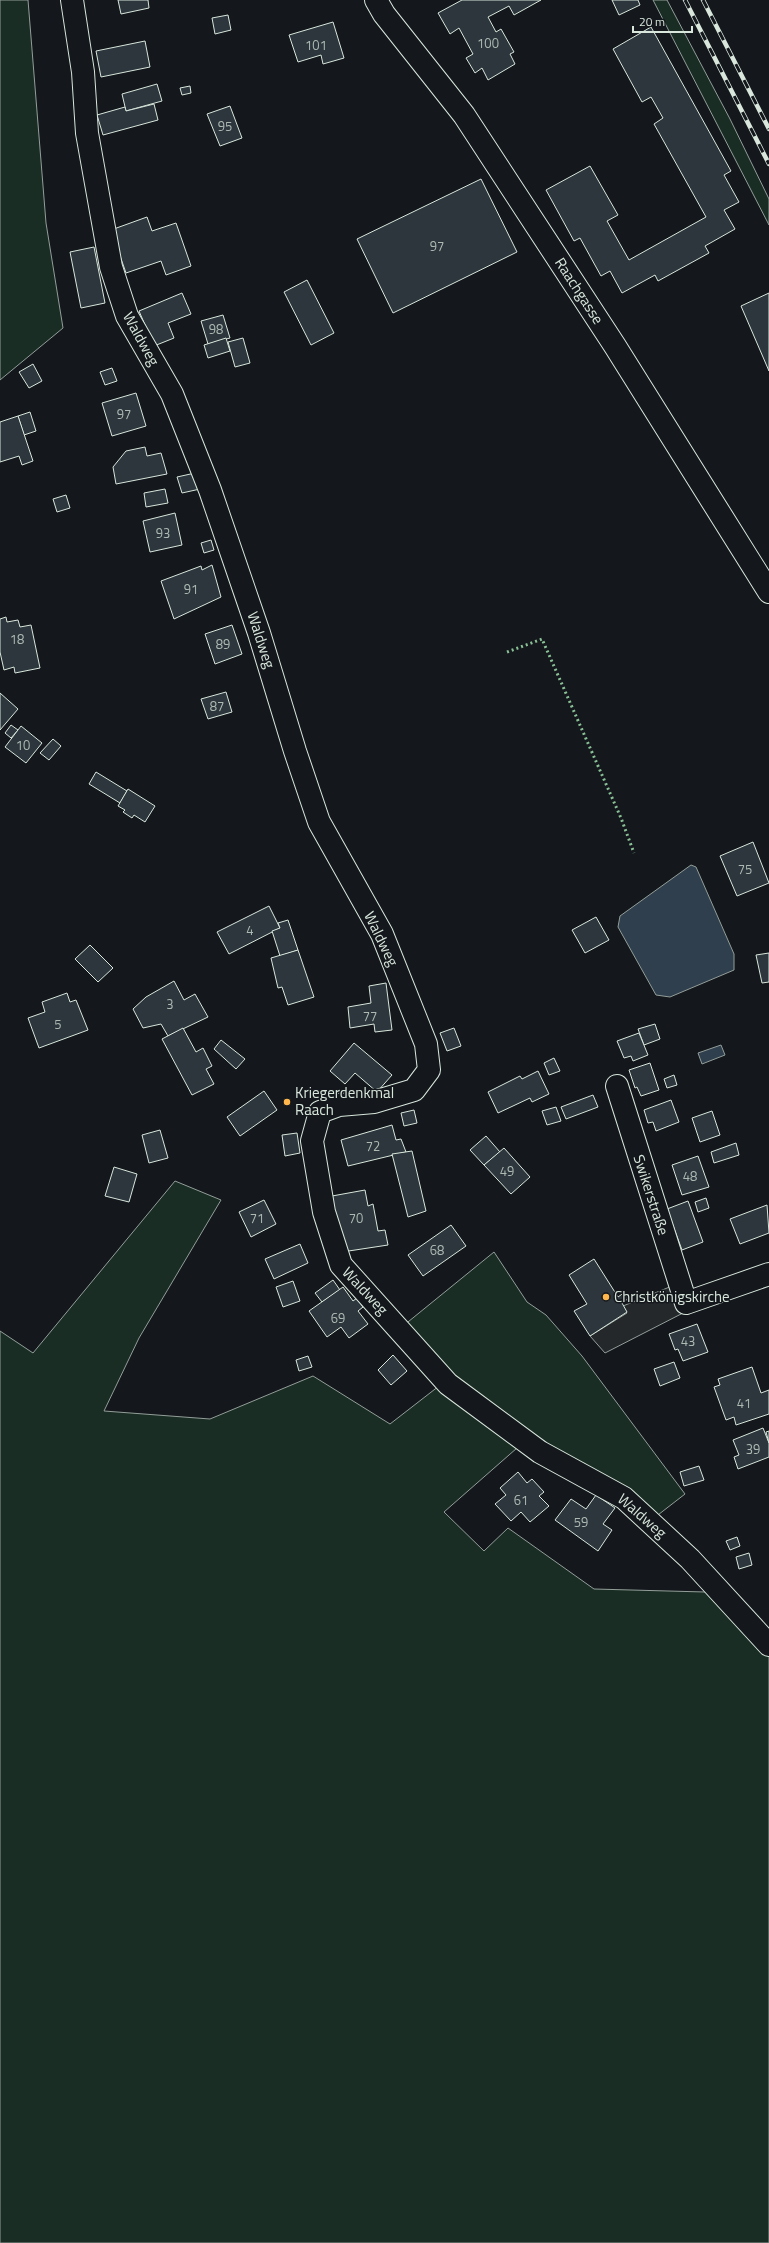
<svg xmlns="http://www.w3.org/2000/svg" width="769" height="2243" viewBox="0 0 769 2243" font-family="'Titillium Web',sans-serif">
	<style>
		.green { fill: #1a2d24; stroke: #939e99 }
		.parking { fill: #24282b; stroke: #939e99 }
		.water { fill: #2f3f4d; stroke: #939e99 }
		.building { fill: #2c363c; stroke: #d8e6dc }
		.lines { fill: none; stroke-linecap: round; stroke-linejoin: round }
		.minor-casing { stroke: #d8e6dc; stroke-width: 24 }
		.minor { stroke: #14181c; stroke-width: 22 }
		.rail-casing { stroke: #d8e6dc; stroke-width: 4.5 }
		.rail { stroke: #14181c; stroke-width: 3; stroke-dasharray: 9; stroke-linecap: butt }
		.hedge { stroke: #8ac095; stroke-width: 3; stroke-dasharray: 2 3; stroke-linecap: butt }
		.poi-dot { fill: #ffb74d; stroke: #14181c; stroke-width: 1.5 }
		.labels { text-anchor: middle; stroke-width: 3; stroke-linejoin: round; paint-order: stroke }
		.number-label { font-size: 13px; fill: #adbab4 }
		.street-label { font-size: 15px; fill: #d8e6dc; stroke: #14181c }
		.poi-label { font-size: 15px; fill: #d8e6dc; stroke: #14181c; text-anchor: start }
	</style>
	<rect width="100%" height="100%" fill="#14181c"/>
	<g class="green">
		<path d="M 0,0 L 28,0 L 46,223 L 63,328 L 0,380 Z"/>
		<path d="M 653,0 L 667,0 L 730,119 L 769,199 L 769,225 Z"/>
		<path d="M 175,1181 L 221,1200 L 139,1338 L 104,1411 L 210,1419 L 313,1376 L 390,1424 L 448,1379 L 403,1326 L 494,1252 L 527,1302 L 546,1315 L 582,1356 L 685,1494 L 645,1525 L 615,1499 L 517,1448 L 444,1512 L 484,1551 L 508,1528 L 594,1589 L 705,1592 L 769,1647 L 769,2243 L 0,2243 L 0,1331 L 33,1353 Z"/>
	</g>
	<path class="parking" d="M 672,1286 L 683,1313 L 605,1353 L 590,1336 L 627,1313 L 623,1306 Z"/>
	<g class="water">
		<path d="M 691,865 L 696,867 L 734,954 L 734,970 L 670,997 L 656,995 L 618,927 L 620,916 Z"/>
		<path d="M 721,1045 L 725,1055 L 702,1064 L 698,1053 Z"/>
	</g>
	<g class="building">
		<path d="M 118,0 L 148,0 L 149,8 L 121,14 Z"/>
		<path d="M 462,0 L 541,0 L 514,15 L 509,6 L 488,17 L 496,32 L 501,29 L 514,52 L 510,54 L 515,64 L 488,80 L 482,68 L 475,73 L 466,58 L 473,54 L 459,28 L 450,34 L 438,13 Z"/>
		<path d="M 612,0 L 638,0 L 640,5 L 619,15 Z"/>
		<path d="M 228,15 L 231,30 L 215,34 L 212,18 Z"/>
		<path d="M 333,22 L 344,58 L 323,64 L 321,55 L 298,62 L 289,35 Z"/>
		<path d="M 651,27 L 731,171 L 724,175 L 739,202 L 724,210 L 735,229 L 705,246 L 709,253 L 658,281 L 655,275 L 622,293 L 610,271 L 601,276 L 580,238 L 574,241 L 546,190 L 590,166 L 618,215 L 607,221 L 629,260 L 706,217 L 654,124 L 663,118 L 651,97 L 642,102 L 613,49 Z"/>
		<path d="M 145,41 L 150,67 L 101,77 L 96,51 Z"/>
		<path d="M 157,84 L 162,101 L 126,111 L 122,94 Z"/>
		<path d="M 190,86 L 191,93 L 182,95 L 180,88 Z"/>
		<path d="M 154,104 L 158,120 L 103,135 L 97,115 L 125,107 L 126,111 Z"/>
		<path d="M 230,106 L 242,138 L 220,146 L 207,114 Z"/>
		<path d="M 481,179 L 517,252 L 393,313 L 357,239 Z"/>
		<path d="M 147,217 L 152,231 L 176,223 L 191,266 L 166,275 L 161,261 L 126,273 L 111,230 Z"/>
		<path d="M 94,247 L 105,303 L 81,308 L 70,252 Z"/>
		<path d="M 307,280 L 334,333 L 311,345 L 284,292 Z"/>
		<path d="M 182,293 L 191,314 L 168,323 L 174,338 L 154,346 L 139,311 Z"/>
		<path d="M 769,293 L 769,371 L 741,306 Z"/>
		<path d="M 223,315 L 230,338 L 208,344 L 201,321 Z"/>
		<path d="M 226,338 L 230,351 L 208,358 L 204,345 Z"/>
		<path d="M 243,338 L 250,363 L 235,367 L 228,342 Z"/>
		<path d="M 33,364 L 42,381 L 29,388 L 19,372 Z"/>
		<path d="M 112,368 L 117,381 L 105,385 L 100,372 Z"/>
		<path d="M 136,393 L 146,426 L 112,436 L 102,403 Z"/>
		<path d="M 30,412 L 36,431 L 24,435 L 18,416 Z"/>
		<path d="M 18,416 L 33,461 L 22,465 L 19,456 L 0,462 L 0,422 Z"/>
		<path d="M 145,447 L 147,456 L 161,453 L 167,474 L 116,484 L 113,467 L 126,451 Z"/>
		<path d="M 195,473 L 200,489 L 182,493 L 177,477 Z"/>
		<path d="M 165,489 L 168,503 L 146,507 L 144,493 Z"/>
		<path d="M 66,495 L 70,508 L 57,512 L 53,499 Z"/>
		<path d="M 175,513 L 182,545 L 150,552 L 143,521 Z"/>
		<path d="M 211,540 L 214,550 L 204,553 L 201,543 Z"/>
		<path d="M 212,565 L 221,597 L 174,619 L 161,581 L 201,566 L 202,570 Z"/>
		<path d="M 6,617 L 7,622 L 18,620 L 20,627 L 31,625 L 40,668 L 15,673 L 14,667 L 4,670 L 0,652 L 0,619 Z"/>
		<path d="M 232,625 L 242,654 L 215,664 L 205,634 Z"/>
		<path d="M 226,692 L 232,712 L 208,719 L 201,699 Z"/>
		<path d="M 0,693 L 18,709 L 0,730 Z"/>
		<path d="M 11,725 L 18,730 L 11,738 L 5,733 Z"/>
		<path d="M 21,726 L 42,743 L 26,763 L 5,747 Z"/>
		<path d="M 53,739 L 61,746 L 49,760 L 40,753 Z"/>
		<path d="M 96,772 L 127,791 L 120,803 L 89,784 Z"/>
		<path d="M 128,789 L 155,806 L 145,822 L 134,815 L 132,818 L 123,812 L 125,810 L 118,806 Z"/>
		<path d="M 753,842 L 769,883 L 737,896 L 720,856 Z"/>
		<path d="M 269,906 L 280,928 L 229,954 L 217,932 Z"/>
		<path d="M 596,917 L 609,940 L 585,953 L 572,930 Z"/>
		<path d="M 288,920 L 298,950 L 280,956 L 272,931 L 280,928 L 278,923 Z"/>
		<path d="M 90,945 L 113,968 L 98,982 L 75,959 Z"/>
		<path d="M 298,950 L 314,997 L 288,1005 L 282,987 L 278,988 L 271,958 Z"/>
		<path d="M 769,953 L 769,982 L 762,983 L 756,955 Z"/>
		<path d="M 174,981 L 184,1000 L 195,994 L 208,1017 L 168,1036 L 161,1024 L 143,1028 L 133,1009 L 146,997 Z"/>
		<path d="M 386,983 L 392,1030 L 375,1032 L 374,1024 L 350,1028 L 348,1007 L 371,1003 L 369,986 Z"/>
		<path d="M 67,993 L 70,1002 L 76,1000 L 88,1030 L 39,1048 L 28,1018 L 45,1012 L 42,1002 Z"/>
		<path d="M 655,1024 L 660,1039 L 644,1045 L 638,1029 Z"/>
		<path d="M 183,1028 L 196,1052 L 203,1048 L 212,1066 L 206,1069 L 214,1084 L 192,1095 L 162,1039 Z"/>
		<path d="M 454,1028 L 461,1046 L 447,1051 L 440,1033 Z"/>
		<path d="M 639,1033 L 648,1055 L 633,1061 L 631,1056 L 624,1058 L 617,1041 Z"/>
		<path d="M 221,1040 L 245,1059 L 236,1069 L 214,1049 Z"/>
		<path d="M 354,1043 L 392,1075 L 377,1092 L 355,1073 L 345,1084 L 330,1071 Z"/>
		<path d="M 554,1058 L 560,1071 L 549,1075 L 544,1063 Z"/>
		<path d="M 650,1063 L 659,1090 L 641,1096 L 637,1087 L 635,1088 L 629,1070 Z"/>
		<path d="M 538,1071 L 549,1094 L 532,1102 L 530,1098 L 498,1113 L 488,1092 L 520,1076 L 522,1079 Z"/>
		<path d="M 674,1075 L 677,1085 L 667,1088 L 664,1079 Z"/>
		<path d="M 264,1091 L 277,1110 L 240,1136 L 227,1117 Z"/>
		<path d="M 593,1095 L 598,1107 L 566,1119 L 561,1107 Z"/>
		<path d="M 671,1100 L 679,1122 L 656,1131 L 653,1122 L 648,1123 L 644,1110 Z"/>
		<path d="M 556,1107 L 561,1121 L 547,1125 L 542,1111 Z"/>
		<path d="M 414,1110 L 417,1123 L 404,1126 L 401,1113 Z"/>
		<path d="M 712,1111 L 720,1135 L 700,1142 L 692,1118 Z"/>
		<path d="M 392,1125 L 396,1140 L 401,1139 L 406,1152 L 348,1166 L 341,1140 Z"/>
		<path d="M 160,1130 L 168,1158 L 149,1163 L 142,1135 Z"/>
		<path d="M 297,1133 L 300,1153 L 285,1156 L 282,1135 Z"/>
		<path d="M 486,1136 L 500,1152 L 484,1165 L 470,1150 Z"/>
		<path d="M 736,1143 L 739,1155 L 714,1163 L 711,1152 Z"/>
		<path d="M 504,1148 L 530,1177 L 511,1194 L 484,1165 Z"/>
		<path d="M 412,1151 L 426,1211 L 408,1217 L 392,1154 Z"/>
		<path d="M 698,1156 L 709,1187 L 682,1195 L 672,1165 Z"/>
		<path d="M 114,1167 L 137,1174 L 129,1202 L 105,1196 Z"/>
		<path d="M 365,1190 L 368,1206 L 373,1204 L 378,1231 L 385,1230 L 388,1245 L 342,1252 L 332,1196 Z"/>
		<path d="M 706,1198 L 709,1208 L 698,1212 L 695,1202 Z"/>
		<path d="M 264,1200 L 276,1224 L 251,1237 L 239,1212 Z"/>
		<path d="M 688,1201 L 703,1242 L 682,1250 L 667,1209 Z"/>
		<path d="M 767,1205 L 769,1233 L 740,1244 L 730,1219 Z"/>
		<path d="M 451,1225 L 466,1246 L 423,1276 L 408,1255 Z"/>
		<path d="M 300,1244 L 308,1263 L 274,1279 L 265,1259 Z"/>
		<path d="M 594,1259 L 618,1297 L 625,1292 L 629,1298 L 622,1303 L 627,1312 L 590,1336 L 574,1311 L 587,1304 L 569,1275 Z"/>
		<path d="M 333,1280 L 340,1290 L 322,1302 L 315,1293 Z"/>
		<path d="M 293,1281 L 300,1301 L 283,1307 L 276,1287 Z"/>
		<path d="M 343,1287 L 353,1301 L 357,1298 L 363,1307 L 358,1311 L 368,1324 L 349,1338 L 341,1327 L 327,1337 L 309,1311 Z"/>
		<path d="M 697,1324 L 708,1352 L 683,1361 L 678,1349 L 675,1350 L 669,1334 Z"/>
		<path d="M 393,1355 L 407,1371 L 391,1385 L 378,1370 Z"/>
		<path d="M 308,1356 L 312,1367 L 299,1371 L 296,1360 Z"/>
		<path d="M 674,1362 L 680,1378 L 660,1386 L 654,1369 Z"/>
		<path d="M 752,1367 L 761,1393 L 769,1390 L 769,1414 L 736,1425 L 734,1417 L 726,1420 L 714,1387 L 720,1385 L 718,1379 Z"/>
		<path d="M 763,1428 L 769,1443 L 769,1457 L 738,1469 L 734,1457 L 739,1455 L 733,1440 Z"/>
		<path d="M 769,1431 L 769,1443 L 766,1432 Z"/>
		<path d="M 699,1466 L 704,1480 L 684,1486 L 680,1472 Z"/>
		<path d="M 518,1472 L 527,1483 L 532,1479 L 544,1492 L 539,1496 L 549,1506 L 530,1522 L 521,1512 L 511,1521 L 495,1504 L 506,1495 L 500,1488 Z"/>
		<path d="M 596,1495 L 615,1508 L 603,1524 L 612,1530 L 598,1551 L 555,1520 L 571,1499 L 586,1509 Z"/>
		<path d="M 737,1537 L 740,1546 L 730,1550 L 726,1541 Z"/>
		<path d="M 749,1553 L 752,1565 L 739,1569 L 736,1557 Z"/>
	</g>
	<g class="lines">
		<g class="minor-casing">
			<g id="minor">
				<path d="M 72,0 L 83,72 L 87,133 L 111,267 L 127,316 L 172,394 L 210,490 L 259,633 L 295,751 L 319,822 L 382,934 L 426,1044 L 429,1070 L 414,1090 L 374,1102 L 339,1105 L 320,1112 L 312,1141 L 324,1212 L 341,1265 L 448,1384 L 540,1452 L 624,1498 L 690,1559 L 769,1645"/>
				<path d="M 376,0 L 384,14 L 464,115 L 615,346 L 769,592"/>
				<path d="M 617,1086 L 686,1303 L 769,1274"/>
			</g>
		</g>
		<use href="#minor" class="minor"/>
		<g class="rail-casing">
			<g id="rail">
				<path d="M 685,0 L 769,164"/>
				<path d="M 703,0 L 769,129"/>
			</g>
		</g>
		<use href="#rail" class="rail"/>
		<path class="hedge" d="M 507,652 L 542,639 L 621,818 L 634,853"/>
	</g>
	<g class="poi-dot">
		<circle cx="287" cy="1102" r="4"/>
		<circle cx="606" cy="1297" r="4"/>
	</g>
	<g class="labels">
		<g class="number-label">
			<text x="488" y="48">100</text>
			<text x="316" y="50">101</text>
			<text x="225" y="131">95</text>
			<text x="437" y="251">97</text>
			<text x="216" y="334">98</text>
			<text x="124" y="419">97</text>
			<text x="163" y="538">93</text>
			<text x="191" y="594">91</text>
			<text x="17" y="644">18</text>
			<text x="223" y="649">89</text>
			<text x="217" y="711">87</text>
			<text x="23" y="750">10</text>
			<text x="745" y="874">75</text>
			<text x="250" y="935">4</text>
			<text x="170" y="1009">3</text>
			<text x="370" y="1021">77</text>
			<text x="58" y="1029">5</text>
			<text x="373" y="1151">72</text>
			<text x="507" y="1176">49</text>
			<text x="690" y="1181">48</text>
			<text x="257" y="1223">71</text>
			<text x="356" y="1223">70</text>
			<text x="437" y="1255">68</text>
			<text x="338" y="1323">69</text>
			<text x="688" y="1346">43</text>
			<text x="744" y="1408">41</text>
			<text x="753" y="1454">39</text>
			<text x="521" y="1505">61</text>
			<text x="581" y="1527">59</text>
		</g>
		<g class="street-label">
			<text transform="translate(579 291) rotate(57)" y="5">Raachgasse</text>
			<text transform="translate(141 339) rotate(61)" y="5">Waldweg</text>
			<text transform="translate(261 640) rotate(72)" y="5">Waldweg</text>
			<text transform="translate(381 939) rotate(64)" y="5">Waldweg</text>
			<text transform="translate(651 1195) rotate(72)" y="5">Swikerstraße</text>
			<text transform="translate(365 1291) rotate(47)" y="5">Waldweg</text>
			<text transform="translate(642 1516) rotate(41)" y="5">Waldweg</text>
		</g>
		<g class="poi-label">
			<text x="295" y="1098">Kriegerdenkmal<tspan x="295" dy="17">Raach</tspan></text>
			<text x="614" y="1302">Christkönigskirche</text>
		</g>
	</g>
	<path d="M633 26v6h59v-6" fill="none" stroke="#d8e6dc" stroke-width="2"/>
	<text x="639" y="26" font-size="12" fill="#d8e6dc" stroke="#14181c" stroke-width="3" paint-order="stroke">20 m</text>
</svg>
